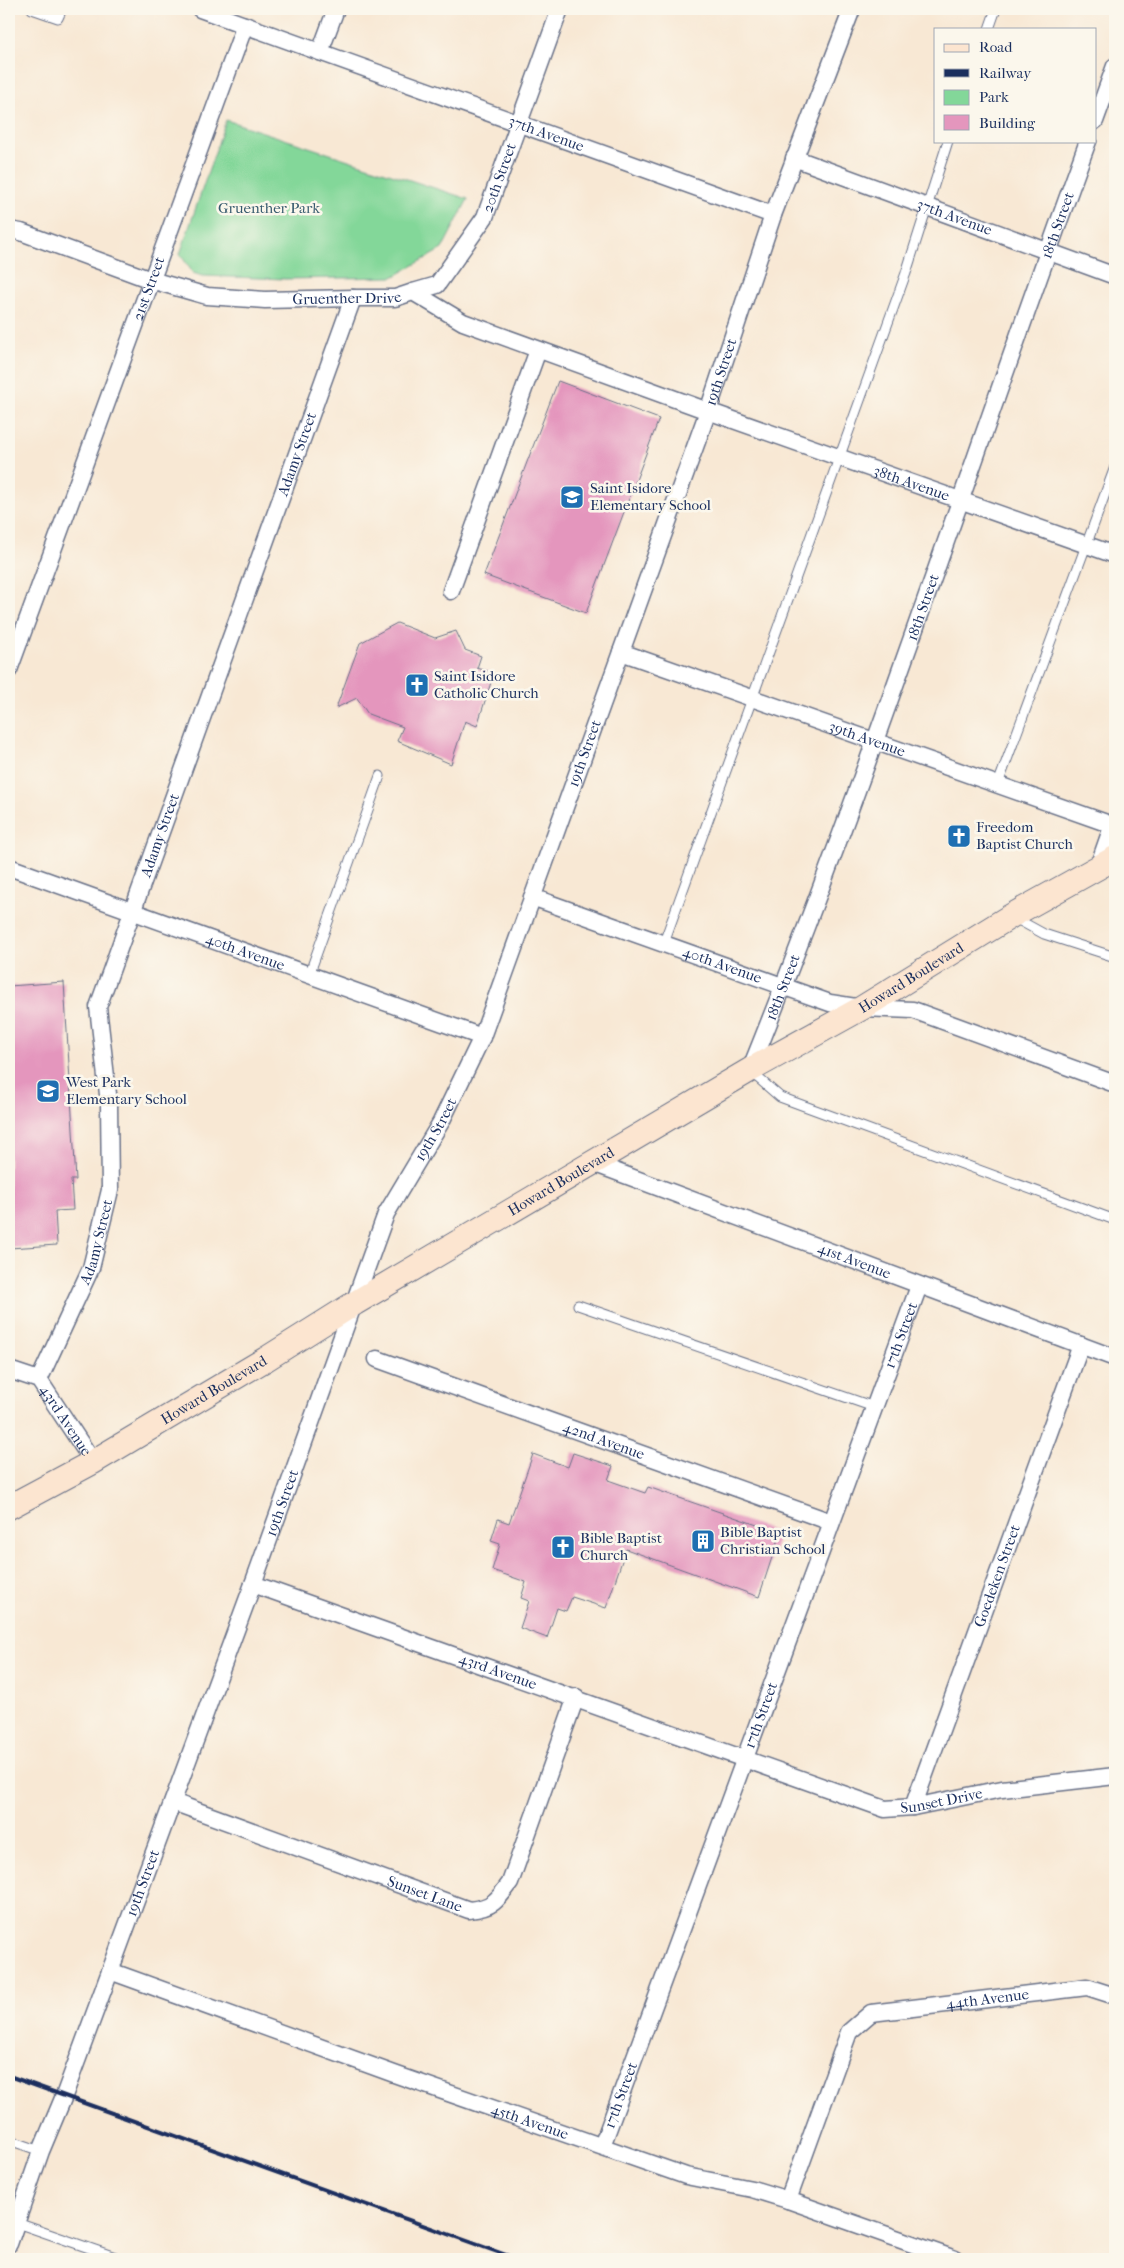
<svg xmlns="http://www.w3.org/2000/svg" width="1124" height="2268" viewBox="0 0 1124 2268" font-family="'IM FELL French Canon',serif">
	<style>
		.green { fill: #83d799; stroke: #4f837c }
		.building { fill: #e496bd }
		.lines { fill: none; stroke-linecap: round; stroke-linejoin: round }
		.service-casing { stroke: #687087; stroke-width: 11 }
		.minor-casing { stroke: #687087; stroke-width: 19 }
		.tertiary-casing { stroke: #687087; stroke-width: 24 }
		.secondary-casing { stroke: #687087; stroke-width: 26 }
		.service { stroke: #fff; stroke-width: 9 }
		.minor { stroke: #fff; stroke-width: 16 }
		.tertiary { stroke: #fff; stroke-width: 21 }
		.secondary { stroke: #fce5d0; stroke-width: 24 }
		.rail { stroke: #1b2f5e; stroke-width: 4 }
		.labels { text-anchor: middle; stroke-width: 5; stroke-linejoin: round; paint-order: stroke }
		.street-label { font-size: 15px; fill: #1b2f5e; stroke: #fbf7ec }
		.park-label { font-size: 15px; fill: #35596d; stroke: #fbf7ec }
		.poi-label { font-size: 15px; fill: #1b2f5e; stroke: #fbf7ec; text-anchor: start }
	</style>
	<rect width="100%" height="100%" fill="#fbf7ec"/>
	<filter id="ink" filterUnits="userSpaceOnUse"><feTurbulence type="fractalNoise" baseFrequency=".02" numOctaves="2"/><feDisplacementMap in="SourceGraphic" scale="10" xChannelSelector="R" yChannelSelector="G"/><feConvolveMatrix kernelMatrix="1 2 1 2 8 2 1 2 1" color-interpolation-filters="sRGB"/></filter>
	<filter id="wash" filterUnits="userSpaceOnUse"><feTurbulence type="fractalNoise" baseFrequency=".0096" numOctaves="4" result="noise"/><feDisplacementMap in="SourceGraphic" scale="20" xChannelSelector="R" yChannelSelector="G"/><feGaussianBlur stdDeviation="1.12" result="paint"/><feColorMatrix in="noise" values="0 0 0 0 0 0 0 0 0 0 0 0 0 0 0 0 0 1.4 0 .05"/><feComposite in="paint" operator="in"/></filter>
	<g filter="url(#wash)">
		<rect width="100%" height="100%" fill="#f8e8d4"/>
		<path class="green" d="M 226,120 L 468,199 L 442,249 L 393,277 L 286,279 L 202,276 L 193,273 L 180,254 Z"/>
		<g id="blocks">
			<g class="building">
				<path d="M 558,381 L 659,419 L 586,613 L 484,575 Z"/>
				<path d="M 397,623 L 435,638 L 456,631 L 465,650 L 481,656 L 477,668 L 494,673 L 477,726 L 465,721 L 451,764 L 397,741 L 403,727 L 368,714 L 357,698 L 336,708 L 360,643 Z"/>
				<path d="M 64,982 L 76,1180 L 71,1180 L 73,1210 L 55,1211 L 57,1245 L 9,1248 L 9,986 Z"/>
				<path d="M 573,1453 L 613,1466 L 608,1480 L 645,1493 L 648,1487 L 780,1533 L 759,1597 L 626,1549 L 606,1608 L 572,1597 L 566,1611 L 557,1608 L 547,1638 L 520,1628 L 529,1601 L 521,1598 L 526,1582 L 492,1570 L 500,1544 L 491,1541 L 498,1519 L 509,1523 L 533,1454 L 568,1467 Z"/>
			</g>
		</g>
	</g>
	<g filter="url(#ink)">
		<use href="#blocks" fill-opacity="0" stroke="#687087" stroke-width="1"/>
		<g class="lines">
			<g class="service-casing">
				<g id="service">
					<path d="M 32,9 L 58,18 L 62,9"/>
					<path d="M 989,29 L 996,9"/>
					<path d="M 998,784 L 1115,467"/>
					<path d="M 1013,917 L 1044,934 L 1115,957"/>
					<path d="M 663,945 L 906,273 L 948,141"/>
					<path d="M 309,975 L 380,776"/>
					<path d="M 750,1071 L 780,1097 L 1115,1220"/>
					<path d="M 578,1305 L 874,1407"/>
					<path d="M 9,2140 L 41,2151"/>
					<path d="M 17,2223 L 121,2259"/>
				</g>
			</g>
			<g class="minor-casing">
				<g id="minor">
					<path id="s1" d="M 200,9 L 773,215"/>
					<path d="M 320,52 L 336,9"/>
					<path d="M 1095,121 L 1115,66"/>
					<path id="s2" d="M 794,158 L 1115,276"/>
					<path id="s3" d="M 9,230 L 21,232 L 151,280 L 207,296 L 265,300 L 353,298 L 395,298 L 413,292 L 463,322 L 708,411 L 1115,555"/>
					<path id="s4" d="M 413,292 L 437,285 L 485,217 L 560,9"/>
					<path d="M 451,591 L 538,350"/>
					<path id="s5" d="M 621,652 L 1115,826"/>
					<path id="s6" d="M 9,670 L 245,25"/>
					<path id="s7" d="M 9,867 L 482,1037"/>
					<path id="s8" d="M 532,897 L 830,1003 L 862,1008 L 913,1010 L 1115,1084"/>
					<path id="s9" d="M 750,1070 C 873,765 975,451 1088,141"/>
					<path id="s10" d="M 593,1163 L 1115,1358"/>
					<path id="s11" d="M 377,1359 L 831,1522"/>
					<path id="s12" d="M 9,1370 L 39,1380 L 93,1462"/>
					<path id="s13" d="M 39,1380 L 91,1268 L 110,1190 L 109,1103 L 98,1007 L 353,298"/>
					<path id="s14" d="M 253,1584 L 885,1809 L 913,1807 L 1002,1789 L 1115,1776"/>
					<path id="s15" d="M 173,1802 L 469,1910 C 492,1908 497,1901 510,1883 L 576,1697"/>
					<path id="s16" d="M 913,1807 L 1081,1345"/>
					<path id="s17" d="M 110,1971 L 397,2075 L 686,2176 L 752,2189 L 788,2200 L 955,2259"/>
					<path id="s18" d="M 602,2146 L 919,1286"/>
					<path id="s19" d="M 788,2200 L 849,2032 L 871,2013 L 1087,1987 L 1115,1996"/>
					<path id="s20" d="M 9,2244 L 41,2151 L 64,2096 L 253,1584 L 386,1214 L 441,1122 L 482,1037 L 708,411 L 773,215 L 852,9"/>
				</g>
			</g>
			<g class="tertiary-casing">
				<path id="tertiary" d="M 1101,866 L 1115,826"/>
			</g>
			<g class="secondary-casing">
				<g id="secondary">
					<path id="s21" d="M 9,1507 L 93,1462 L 266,1359 L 355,1303 L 750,1070 L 862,1008 L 1011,916 L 1115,858"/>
				</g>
			</g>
			<use href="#service" class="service"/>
			<use href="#minor" class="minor"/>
			<use href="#tertiary" class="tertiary"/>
			<use href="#secondary" class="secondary"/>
			<path class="rail" d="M 9,2076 L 517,2259"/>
		</g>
	</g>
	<defs>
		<g id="school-square" transform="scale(1.25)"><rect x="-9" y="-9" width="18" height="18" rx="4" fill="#1f6fb2" stroke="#fbf7ec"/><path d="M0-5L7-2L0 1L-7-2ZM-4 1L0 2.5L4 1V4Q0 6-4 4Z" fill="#fff"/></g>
		<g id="church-square" transform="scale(1.25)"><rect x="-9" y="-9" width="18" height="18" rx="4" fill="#1f6fb2" stroke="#fbf7ec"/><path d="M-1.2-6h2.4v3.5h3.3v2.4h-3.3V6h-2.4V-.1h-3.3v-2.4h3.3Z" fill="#fff"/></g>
		<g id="building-square" transform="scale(1.25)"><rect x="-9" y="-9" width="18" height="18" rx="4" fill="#1f6fb2" stroke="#fbf7ec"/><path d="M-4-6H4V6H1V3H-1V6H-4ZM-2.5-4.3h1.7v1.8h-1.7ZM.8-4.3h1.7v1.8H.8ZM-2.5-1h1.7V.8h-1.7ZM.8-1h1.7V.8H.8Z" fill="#fff"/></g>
	</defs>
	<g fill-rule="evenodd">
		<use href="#school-square" x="572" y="497"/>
		<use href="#church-square" x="417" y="685"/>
		<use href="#church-square" x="959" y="836"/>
		<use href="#school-square" x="48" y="1091"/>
		<use href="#building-square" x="703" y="1541"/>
		<use href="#church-square" x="563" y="1547"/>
	</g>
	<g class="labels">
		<g class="street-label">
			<text dy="5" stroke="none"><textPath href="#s1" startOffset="368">37th Avenue</textPath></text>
			<text dy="5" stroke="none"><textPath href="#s4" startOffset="150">20th Street</textPath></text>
			<text dy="5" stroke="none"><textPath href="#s2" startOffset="171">37th Avenue</textPath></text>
			<text dy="5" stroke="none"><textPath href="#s9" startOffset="899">18th Street</textPath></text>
			<text dy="5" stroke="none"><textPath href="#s6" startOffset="406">21st Street</textPath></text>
			<text dy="5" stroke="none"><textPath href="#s3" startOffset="349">Gruenther Drive</textPath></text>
			<text dy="5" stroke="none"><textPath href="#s20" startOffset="2005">19th Street</textPath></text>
			<text dy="5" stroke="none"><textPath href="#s13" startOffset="975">Adamy Street</textPath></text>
			<text dy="5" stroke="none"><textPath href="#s3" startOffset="951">38th Avenue</textPath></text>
			<text dy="5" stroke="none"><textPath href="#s9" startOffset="494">18th Street</textPath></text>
			<text dy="5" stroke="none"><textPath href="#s5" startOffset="261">39th Avenue</textPath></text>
			<text dy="5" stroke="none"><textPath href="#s20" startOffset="1600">19th Street</textPath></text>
			<text dy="5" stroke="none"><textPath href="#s13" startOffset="570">Adamy Street</textPath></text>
			<text dy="5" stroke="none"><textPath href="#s7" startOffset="251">40th Avenue</textPath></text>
			<text dy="5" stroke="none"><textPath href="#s8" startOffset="202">40th Avenue</textPath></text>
			<text dy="5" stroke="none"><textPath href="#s21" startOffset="1046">Howard Boulevard</textPath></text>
			<text dy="5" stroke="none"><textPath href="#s9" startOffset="89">18th Street</textPath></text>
			<text dy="5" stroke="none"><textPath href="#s20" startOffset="1195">19th Street</textPath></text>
			<text dy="5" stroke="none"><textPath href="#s21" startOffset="641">Howard Boulevard</textPath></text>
			<text dy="5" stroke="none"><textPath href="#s13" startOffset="150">Adamy Street</textPath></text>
			<text dy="5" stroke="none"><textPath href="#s10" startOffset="279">41st Avenue</textPath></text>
			<text dy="5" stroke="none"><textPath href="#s18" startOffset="864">17th Street</textPath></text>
			<text dy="5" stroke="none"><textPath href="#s21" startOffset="236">Howard Boulevard</textPath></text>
			<text dy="5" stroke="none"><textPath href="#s12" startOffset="80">43rd Avenue</textPath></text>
			<text dy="5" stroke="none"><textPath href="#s11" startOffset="241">42nd Avenue</textPath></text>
			<text dy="5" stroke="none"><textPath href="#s20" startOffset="790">19th Street</textPath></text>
			<text dy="5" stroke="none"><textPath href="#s16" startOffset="246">Goedeken Street</textPath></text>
			<text dy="5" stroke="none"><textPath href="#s14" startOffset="260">43rd Avenue</textPath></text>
			<text dy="5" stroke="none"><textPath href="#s18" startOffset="459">17th Street</textPath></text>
			<text dy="5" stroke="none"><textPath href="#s14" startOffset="728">Sunset Drive</textPath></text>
			<text dy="5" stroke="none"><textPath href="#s20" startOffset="385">19th Street</textPath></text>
			<text dy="5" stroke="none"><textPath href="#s15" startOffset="268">Sunset Lane</textPath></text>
			<text dy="5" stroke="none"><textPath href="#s19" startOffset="325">44th Avenue</textPath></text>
			<text dy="5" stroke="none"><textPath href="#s18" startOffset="54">17th Street</textPath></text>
			<text dy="5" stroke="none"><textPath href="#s17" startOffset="446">45th Avenue</textPath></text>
		</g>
		<g class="park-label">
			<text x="269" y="213">Gruenther Park</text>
		</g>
		<g class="poi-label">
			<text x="590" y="493">Saint Isidore<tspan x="590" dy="17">Elementary School</tspan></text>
			<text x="434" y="681">Saint Isidore<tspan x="434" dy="17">Catholic Church</tspan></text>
			<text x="976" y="832">Freedom<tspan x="976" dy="17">Baptist Church</tspan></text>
			<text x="66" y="1087">West Park<tspan x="66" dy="17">Elementary School</tspan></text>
			<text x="720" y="1537">Bible Baptist<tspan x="720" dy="17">Christian School</tspan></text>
			<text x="580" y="1543">Bible Baptist<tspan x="580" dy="17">Church</tspan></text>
		</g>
	</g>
	<rect width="1124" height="2268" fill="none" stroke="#fbf7ec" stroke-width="30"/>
	<rect x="934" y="28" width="162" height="115" fill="#fbf7ec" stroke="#a1a7b3"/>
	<rect x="944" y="44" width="25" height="8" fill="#fce5d0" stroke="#a1a7b3"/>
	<text x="979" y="52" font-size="15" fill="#1b2f5e">Road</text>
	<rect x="944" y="69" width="25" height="8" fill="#1b2f5e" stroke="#a1a7b3"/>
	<text x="979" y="78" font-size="15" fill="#1b2f5e">Railway</text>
	<rect x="944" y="90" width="25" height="15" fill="#83d799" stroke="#a1a7b3"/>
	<text x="979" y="102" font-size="15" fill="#1b2f5e">Park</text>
	<rect x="944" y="115" width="25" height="15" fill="#e496bd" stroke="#a1a7b3"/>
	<text x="979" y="128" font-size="15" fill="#1b2f5e">Building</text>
</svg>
